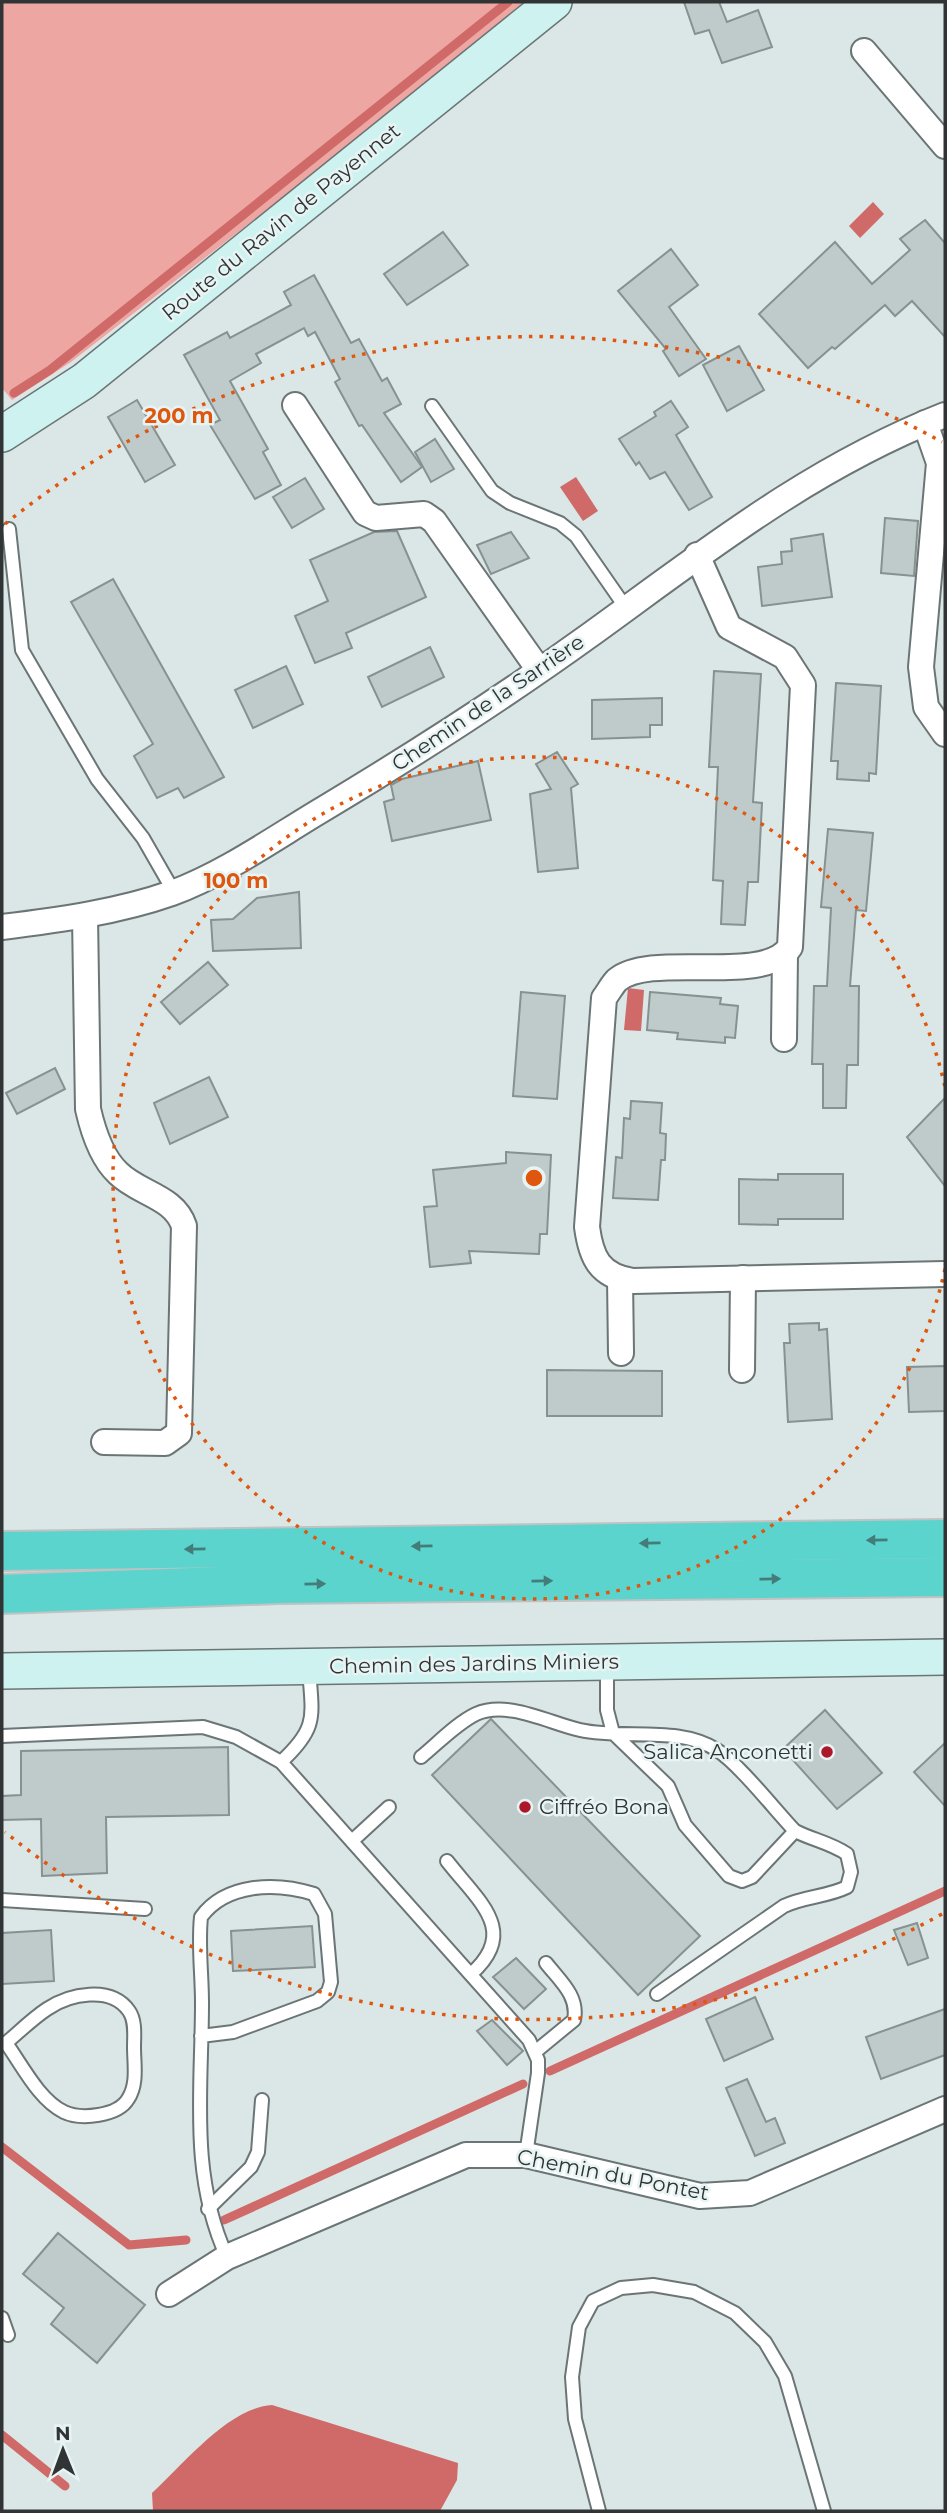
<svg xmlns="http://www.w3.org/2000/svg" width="947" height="2513" viewBox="0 0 947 2513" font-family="Montserrat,sans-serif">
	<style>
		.green { fill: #eda6a2 }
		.water { fill: #cf6a68 }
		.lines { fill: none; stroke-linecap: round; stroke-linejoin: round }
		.stream { stroke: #cf6a68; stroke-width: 9 }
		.building { fill: #bfcbca; stroke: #869190; stroke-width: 2 }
		.lane-casing { stroke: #6b7575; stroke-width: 16 }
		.street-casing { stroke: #6b7575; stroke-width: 28 }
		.secondary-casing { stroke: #6b7575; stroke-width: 38 }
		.highway-casing { stroke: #c1c2c2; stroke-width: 42 }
		.lane { stroke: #fff; stroke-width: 12 }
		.street { stroke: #fff; stroke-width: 24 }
		.secondary { stroke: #cef2f0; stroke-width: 35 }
		.highway { stroke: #5bd4ce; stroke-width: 38 }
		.oneway { fill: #437c79 }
		.ring { fill: none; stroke: #df570e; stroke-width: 3.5; stroke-dasharray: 3.5 7 }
		.poi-dot { fill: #ac182a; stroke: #e7f4f3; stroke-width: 2.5 }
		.labels { text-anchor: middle; stroke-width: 5; stroke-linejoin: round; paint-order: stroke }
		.street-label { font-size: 21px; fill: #303434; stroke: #e7f4f3 }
		.poi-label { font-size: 21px; fill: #303434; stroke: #e7f4f3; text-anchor: end }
		.centre { fill: #df570e; stroke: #e7f4f3; stroke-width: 3.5 }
		.ring-label { font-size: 21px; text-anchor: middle; font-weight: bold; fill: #df570e; stroke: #e7f4f3; stroke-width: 5; stroke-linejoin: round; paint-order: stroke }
	</style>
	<rect width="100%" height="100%" fill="#dae7e6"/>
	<path class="green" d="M 2,2 L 534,2 L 71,362 L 12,400 L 2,388 Z"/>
	<g class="water">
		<path d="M 873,202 L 884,214 L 860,238 L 849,226 Z"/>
		<path d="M 576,477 L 598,511 L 583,521 L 560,487 Z"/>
		<path d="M 628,988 L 644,990 L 641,1031 L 624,1030 Z"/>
		<path d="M 272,2405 L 458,2463 L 457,2480 L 440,2511 L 153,2511 L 152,2493 C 184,2464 228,2408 272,2405 Z"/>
	</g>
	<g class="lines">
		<g class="stream">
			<path d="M 14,393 L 50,370 L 508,2"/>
			<path d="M 550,2071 L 945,1891"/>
			<path d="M 2,2147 L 129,2245 L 186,2240"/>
			<path d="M 224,2220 L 523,2084"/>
			<path d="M 2,2435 L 65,2486"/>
		</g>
	</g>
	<g class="building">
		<path d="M 684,2 L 719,2 L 727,22 L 758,10 L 772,47 L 722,63 L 709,30 L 695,34 Z"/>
		<path d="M 925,220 L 945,243 L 945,337 L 912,301 L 895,316 L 885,305 L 835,349 L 832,347 L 808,368 L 759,314 L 835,242 L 872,284 L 910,250 L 900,239 Z"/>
		<path d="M 443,232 L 468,265 L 407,305 L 384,274 Z"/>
		<path d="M 671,249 L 698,285 L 669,307 L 706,359 L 679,376 L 663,351 L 666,349 L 618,291 Z"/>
		<path d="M 314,275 L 351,343 L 359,339 L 382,381 L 387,378 L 401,404 L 384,413 L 422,467 L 401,482 L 362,425 L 359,426 L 335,382 L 340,379 L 315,332 L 308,336 L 304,328 L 256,354 L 261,363 L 230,381 L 268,449 L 263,452 L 281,485 L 255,499 L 210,425 L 220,420 L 184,355 L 227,332 L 230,338 L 291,305 L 284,292 Z"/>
		<path d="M 739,346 L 764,390 L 727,411 L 703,365 Z"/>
		<path d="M 137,400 L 175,465 L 145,482 L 108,417 Z"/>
		<path d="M 671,401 L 688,427 L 676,435 L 712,497 L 689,510 L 665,472 L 650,479 L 639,462 L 636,465 L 619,439 L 656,416 L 654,412 Z"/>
		<path d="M 435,439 L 454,469 L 431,482 L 415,452 Z"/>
		<path d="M 305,478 L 324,509 L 292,528 L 273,497 Z"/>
		<path d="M 885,518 L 918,521 L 914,576 L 881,573 Z"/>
		<path d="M 397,531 L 426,597 L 346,633 L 352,648 L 315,663 L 295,616 L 328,601 L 310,560 L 374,532 Z"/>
		<path d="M 511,532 L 529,558 L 491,574 L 477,545 Z"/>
		<path d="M 823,534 L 832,597 L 762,606 L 758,567 L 782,564 L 781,552 L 792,551 L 791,539 Z"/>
		<path d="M 113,579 L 224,777 L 184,798 L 178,788 L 157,798 L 134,756 L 153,744 L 71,602 Z"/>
		<path d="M 430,647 L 444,677 L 382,707 L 368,677 Z"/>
		<path d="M 286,666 L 303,704 L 253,728 L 235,690 Z"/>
		<path d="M 714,671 L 761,674 L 753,802 L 762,803 L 758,882 L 748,882 L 745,925 L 721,924 L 723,881 L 713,880 L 718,767 L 709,767 Z"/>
		<path d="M 836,683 L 881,686 L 876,774 L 869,773 L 869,781 L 837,779 L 838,761 L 831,761 Z"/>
		<path d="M 662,698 L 662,725 L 650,725 L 650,737 L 592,739 L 592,700 Z"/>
		<path d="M 557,752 L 578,784 L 571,788 L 578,868 L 538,872 L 530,794 L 551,789 L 536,764 Z"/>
		<path d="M 478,761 L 491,820 L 392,841 L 384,802 L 394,799 L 391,785 L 402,779 Z"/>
		<path d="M 828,829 L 873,833 L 866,911 L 856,910 L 850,986 L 859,986 L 858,1065 L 847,1065 L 846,1108 L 823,1108 L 823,1064 L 812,1064 L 814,986 L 827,986 L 831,908 L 821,907 Z"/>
		<path d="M 299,892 L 301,948 L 213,951 L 211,920 L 233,919 L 257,898 Z"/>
		<path d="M 208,962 L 228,985 L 180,1024 L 161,1002 Z"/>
		<path d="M 521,992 L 565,996 L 557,1099 L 513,1096 Z"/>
		<path d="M 650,992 L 721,998 L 720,1004 L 738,1006 L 735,1038 L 725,1037 L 725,1043 L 677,1039 L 678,1033 L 647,1030 Z"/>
		<path d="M 55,1068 L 65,1089 L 17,1114 L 6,1093 Z"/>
		<path d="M 209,1077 L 228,1117 L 170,1144 L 154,1103 Z"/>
		<path d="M 945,1098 L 945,1186 L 907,1137 Z"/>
		<path d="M 631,1101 L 662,1103 L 660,1133 L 666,1134 L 665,1160 L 661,1160 L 658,1200 L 613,1198 L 616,1157 L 622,1158 L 624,1118 L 630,1119 Z"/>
		<path d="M 506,1152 L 551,1155 L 547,1234 L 540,1234 L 539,1254 L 469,1251 L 471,1263 L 430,1267 L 424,1207 L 437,1206 L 433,1170 L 506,1163 Z"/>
		<path d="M 778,1174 L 843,1174 L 843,1219 L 778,1219 L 778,1225 L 739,1224 L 739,1179 L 778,1180 Z"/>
		<path d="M 819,1323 L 819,1330 L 827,1329 L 832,1419 L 788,1422 L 784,1343 L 790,1343 L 789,1324 Z"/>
		<path d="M 945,1366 L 945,1411 L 909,1412 L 907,1367 Z"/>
		<path d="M 547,1370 L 662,1371 L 662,1416 L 547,1416 Z"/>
		<path d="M 825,1710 L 882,1773 L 837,1809 L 783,1749 Z"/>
		<path d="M 491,1719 L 700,1936 L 638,1995 L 432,1775 Z"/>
		<path d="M 945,1743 L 945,1806 L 914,1772 Z"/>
		<path d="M 228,1747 L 229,1815 L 106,1817 L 107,1873 L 42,1876 L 41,1819 L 2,1820 L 2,1796 L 21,1795 L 21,1751 Z"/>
		<path d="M 917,1923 L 928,1958 L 908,1965 L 894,1930 Z"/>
		<path d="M 312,1926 L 315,1967 L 233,1971 L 231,1931 Z"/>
		<path d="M 51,1930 L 54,1981 L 2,1984 L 2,1933 Z"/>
		<path d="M 516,1958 L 546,1989 L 524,2009 L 493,1977 Z"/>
		<path d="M 755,1997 L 773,2039 L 724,2061 L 706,2019 Z"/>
		<path d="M 945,2009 L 945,2055 L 881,2079 L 866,2037 Z"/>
		<path d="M 492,2020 L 523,2051 L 507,2065 L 477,2031 Z"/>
		<path d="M 747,2079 L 766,2122 L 775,2118 L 785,2143 L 755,2156 L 726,2088 Z"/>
		<path d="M 58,2233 L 145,2305 L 97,2363 L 51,2324 L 64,2308 L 23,2274 Z"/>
	</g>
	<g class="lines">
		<g class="lane-casing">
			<g id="lane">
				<path d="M 432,406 L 492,491 L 510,503 L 560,523 L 576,536 L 626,608"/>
				<path d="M 9,529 L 22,650 L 97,779 L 143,838 L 174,892"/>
				<path d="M 2,1736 L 203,1727 L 236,1737 L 281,1762 L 529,2040 L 538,2060 L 538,2073 L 526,2155"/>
				<path d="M 421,1757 C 437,1744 457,1723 476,1714 C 508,1700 549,1723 580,1730 C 624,1740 678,1725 717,1750 C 739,1764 775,1810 795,1831 L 752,1877 L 742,1881 L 729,1876 L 685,1825 L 668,1786 L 613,1733 L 607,1710 L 607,1663"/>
				<path d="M 281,1762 C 319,1727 312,1716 309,1668"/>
				<path d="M 352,1841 L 389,1807"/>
				<path d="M 447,1861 C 478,1901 520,1931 471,1974"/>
				<path d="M 2,1900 L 145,1909"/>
				<path d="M 657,1994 L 784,1906 C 805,1896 827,1897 847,1887 L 851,1872 L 847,1854 C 831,1843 813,1840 795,1831"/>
				<path d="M 201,2036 L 233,2032 L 317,2001 L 328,1992 L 331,1982 L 325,1914 L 314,1894 C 276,1882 226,1883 201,1917 C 198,1945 202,1974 202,2003 C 202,2089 189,2175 227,2257"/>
				<path d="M 2,2043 L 6,2043 C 19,2032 32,2019 47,2009 C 69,1994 111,1985 129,2011 C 136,2021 134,2036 134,2047 C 134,2064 138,2084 128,2099 C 118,2116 81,2120 64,2112 C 39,2100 22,2065 6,2043"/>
				<path d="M 535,2052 L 574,2020 C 579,1996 560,1981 546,1963"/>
				<path d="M 208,2209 L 251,2167 L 258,2152 L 262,2100"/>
				<path d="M 2,2318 L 8,2335"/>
				<path d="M 599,2511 L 575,2419 L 572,2377 L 579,2327 L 593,2301 L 621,2288 L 653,2285 L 694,2292 L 735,2313 L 765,2342 L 785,2376 L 824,2511"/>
			</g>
		</g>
		<g class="street-casing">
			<g id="street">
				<path d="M 864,51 L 945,146"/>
				<path d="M 295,405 L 365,513 L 376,518 L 424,514 L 434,521 L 539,670"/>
				<path d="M 925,423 L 939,463 L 921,667 L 926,707 L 945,734"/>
				<path d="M 697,555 L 729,627 L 785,657 L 803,685 L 790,947 C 765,986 652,951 617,980 C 612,985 608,993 604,998 L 587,1227 C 591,1257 599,1276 633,1281 L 945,1274"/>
				<path d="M 85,916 L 88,1109 C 93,1131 101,1157 118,1173 C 139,1194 174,1196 184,1226 L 179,1433 L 165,1443 L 104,1442"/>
				<path d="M 2,927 C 59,920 118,912 172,893 C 226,873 276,837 325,808 C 415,754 504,697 590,635 C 705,552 810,468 945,415"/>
				<path d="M 784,1039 L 785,954"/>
				<path d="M 620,1279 L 621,1353"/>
				<path d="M 742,1370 L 743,1278"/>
				<path d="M 169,2294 L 227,2257 L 466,2155 L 526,2155 L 700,2196 L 750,2193 L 945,2109"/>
			</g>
		</g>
		<g class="secondary-casing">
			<g id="secondary">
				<path d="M 2,434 L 84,381 L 554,2"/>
				<path d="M 2,1671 L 945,1657"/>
			</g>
		</g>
		<g class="highway-casing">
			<g id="highway">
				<path d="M 2,1551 L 945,1539"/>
				<path d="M 2,1594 L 278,1584 L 945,1577"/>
			</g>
		</g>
		<use href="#lane" class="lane"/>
		<use href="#street" class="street"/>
		<use href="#secondary" class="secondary"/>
		<use href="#highway" class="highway"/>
	</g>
	<defs><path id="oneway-solid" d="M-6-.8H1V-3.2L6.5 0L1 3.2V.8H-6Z" transform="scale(1.75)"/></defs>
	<g class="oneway">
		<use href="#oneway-solid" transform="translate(877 1540) rotate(179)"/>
		<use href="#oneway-solid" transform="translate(650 1543) rotate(179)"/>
		<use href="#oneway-solid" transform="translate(422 1546) rotate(179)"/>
		<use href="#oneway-solid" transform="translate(195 1549) rotate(179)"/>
		<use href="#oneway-solid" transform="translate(770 1579) rotate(-1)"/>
		<use href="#oneway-solid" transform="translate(542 1581) rotate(-1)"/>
		<use href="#oneway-solid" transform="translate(315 1584) rotate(-1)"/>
	</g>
	<g class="ring">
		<path d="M945 1269A421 421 0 1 1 945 1087"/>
		<path d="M942 1914A841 841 0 0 1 5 1832M5 524A841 841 0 0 1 942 442"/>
	</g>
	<g class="poi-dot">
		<circle cx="827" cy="1752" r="7"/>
		<circle cx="525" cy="1807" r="7"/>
	</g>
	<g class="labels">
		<g class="street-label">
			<text transform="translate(281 222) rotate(-39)" y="7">Route du Ravin de Payennet</text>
			<text transform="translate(488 703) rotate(-34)" y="7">Chemin de la Sarrière</text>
			<text transform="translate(474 1664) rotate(-1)" y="7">Chemin des Jardins Miniers</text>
			<text transform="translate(613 2175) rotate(11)" y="7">Chemin du Pontet</text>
		</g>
		<g class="poi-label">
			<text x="813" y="1759">Salica Anconetti</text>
			<text x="539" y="1814" text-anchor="start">Ciffréo Bona</text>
		</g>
	</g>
	<circle cx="534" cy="1178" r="10" class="centre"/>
	<g class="ring-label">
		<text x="179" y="423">200 m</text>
		<text x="236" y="888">100 m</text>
	</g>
	<rect width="947" height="2513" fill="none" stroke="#303434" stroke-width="7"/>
	<g transform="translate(63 2450) rotate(359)" stroke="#e7f4f3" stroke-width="5" paint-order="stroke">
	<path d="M0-5L12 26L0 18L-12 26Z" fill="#303434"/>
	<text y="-10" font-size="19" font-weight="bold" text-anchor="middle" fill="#303434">N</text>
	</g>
</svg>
